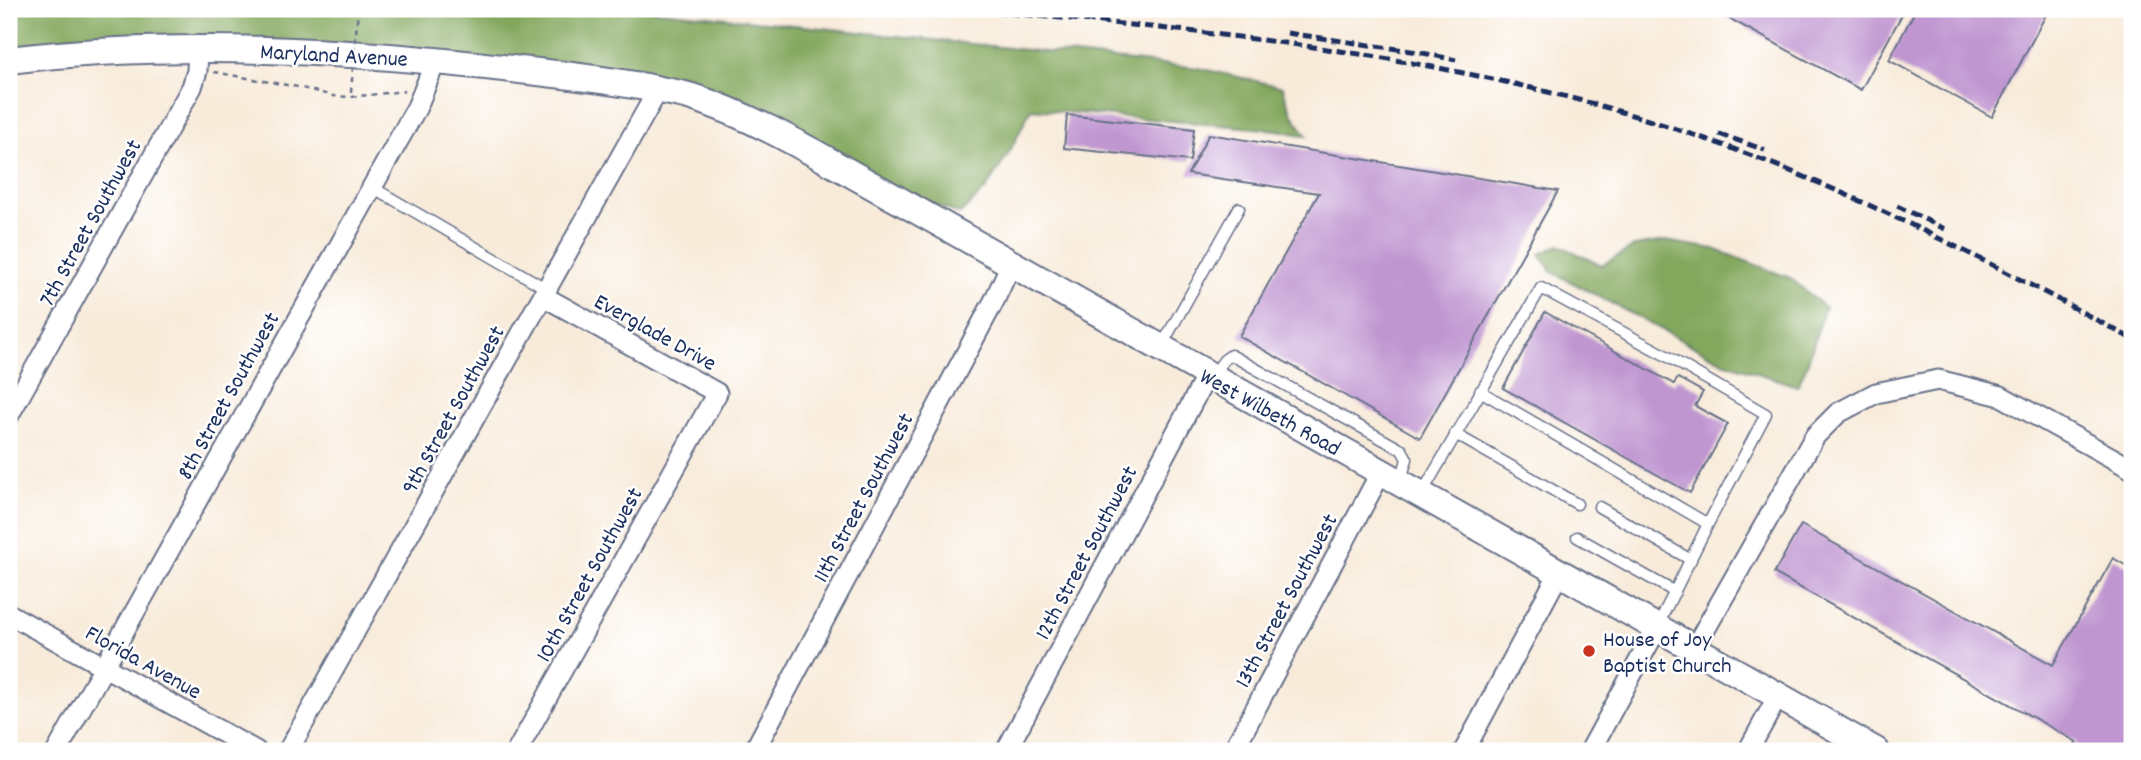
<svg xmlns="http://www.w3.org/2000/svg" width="2141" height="760" viewBox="0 0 2141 760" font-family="Dekko,sans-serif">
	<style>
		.forest { fill: #83a75d; stroke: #4f6b5e; stroke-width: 2 }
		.building { fill: #c096d1 }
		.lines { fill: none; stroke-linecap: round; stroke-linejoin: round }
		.lane-casing { stroke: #687189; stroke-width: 13 }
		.street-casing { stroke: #687189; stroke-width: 23 }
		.secondary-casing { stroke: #687189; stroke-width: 30 }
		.path { stroke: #687189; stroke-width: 2.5; stroke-dasharray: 5 5; stroke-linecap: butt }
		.lane { stroke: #fff; stroke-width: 10 }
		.street { stroke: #fff; stroke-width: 19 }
		.secondary { stroke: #fff; stroke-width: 26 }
		.rail { stroke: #1b2f5e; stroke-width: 5; stroke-dasharray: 10 5; stroke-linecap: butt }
		.path-bridge { stroke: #687189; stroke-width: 2.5; stroke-dasharray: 5 5; stroke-linecap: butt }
		.poi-dot { fill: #c8321e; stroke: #fff; stroke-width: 2.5 }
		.labels { text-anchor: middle; stroke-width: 5; stroke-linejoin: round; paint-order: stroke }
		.street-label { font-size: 23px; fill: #1b2f5e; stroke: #fff }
		.poi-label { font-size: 23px; fill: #1b2f5e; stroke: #fff; text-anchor: start }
	</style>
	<rect width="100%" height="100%" fill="#fff"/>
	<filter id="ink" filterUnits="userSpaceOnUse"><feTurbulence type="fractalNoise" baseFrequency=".0143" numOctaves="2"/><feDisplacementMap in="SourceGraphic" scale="14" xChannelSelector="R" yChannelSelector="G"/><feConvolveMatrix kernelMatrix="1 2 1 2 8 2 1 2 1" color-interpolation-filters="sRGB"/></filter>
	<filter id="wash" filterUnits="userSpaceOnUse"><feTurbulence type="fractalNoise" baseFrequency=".00686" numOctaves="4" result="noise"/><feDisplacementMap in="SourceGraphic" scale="28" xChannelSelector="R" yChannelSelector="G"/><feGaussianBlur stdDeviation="1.57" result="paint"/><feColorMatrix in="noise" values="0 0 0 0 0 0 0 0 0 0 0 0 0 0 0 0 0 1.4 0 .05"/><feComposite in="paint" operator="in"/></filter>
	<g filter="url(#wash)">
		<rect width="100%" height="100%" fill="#f8ebda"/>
		<g class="forest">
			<path d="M 9,9 L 643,9 L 1198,68 L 1283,87 C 1287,106 1295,120 1307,136 L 1277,130 L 1031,109 L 1010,151 L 986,189 L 960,214 L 934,205 L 672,83 L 596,65 L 9,51 Z"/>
			<path d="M 1665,241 L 1714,249 L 1790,278 L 1825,307 L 1806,368 L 1797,386 L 1723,362 L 1552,272 L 1540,254 L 1559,245 L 1602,265 L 1635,246 Z"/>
		</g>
		<g id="blocks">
			<g class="building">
				<path d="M 1712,9 L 1905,9 L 1861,90 Z"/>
				<path d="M 1916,9 L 2049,9 L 1992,117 L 1889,60 Z"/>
				<path d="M 1067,115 L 1194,129 L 1190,161 L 1064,148 Z"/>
				<path d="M 1209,134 L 1558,191 L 1420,438 L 1239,336 L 1319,193 L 1188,174 Z"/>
				<path d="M 1545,312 L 1674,384 L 1678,378 L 1703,392 L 1695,406 L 1728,424 L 1690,493 L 1503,388 Z"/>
				<path d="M 1801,525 L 2053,665 L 2113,558 L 2132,569 L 2132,751 L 2071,751 L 2077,742 L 1774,573 Z"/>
			</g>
		</g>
	</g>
	<g filter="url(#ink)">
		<use href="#blocks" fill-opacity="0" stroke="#687189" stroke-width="2"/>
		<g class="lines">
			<g class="lane-casing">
				<g id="lane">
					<path d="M 372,187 L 547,289"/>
					<path d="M 1162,345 L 1239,208"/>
					<path d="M 1214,374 L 1224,360 L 1231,355 L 1402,450 L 1407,459 L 1401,480"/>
					<path d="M 1480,391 L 1708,524"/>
					<path d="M 1455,434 L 1577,504"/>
					<path d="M 1422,493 L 1541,288 L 1663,354 L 1766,414 L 1708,524 L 1657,627"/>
					<path d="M 1599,507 L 1691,560"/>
					<path d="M 1577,537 L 1675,592"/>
				</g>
			</g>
			<g class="street-casing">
				<g id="street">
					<path d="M 9,415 L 192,87 L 197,71 L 198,49"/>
					<path d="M 9,614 L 256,751"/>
					<path d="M 1694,649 L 1815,436 L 1838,413 L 1876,393 L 1938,380 L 2001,396 L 2132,469"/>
					<path d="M 57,751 L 417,107 L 436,60"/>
					<path d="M 288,751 L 658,90"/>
					<path d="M 517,751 L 717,393 L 543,296"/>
					<path d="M 754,751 L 994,301 L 1011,264"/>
					<path d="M 1006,751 L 1207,375"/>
					<path d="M 1233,751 L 1381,472"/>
					<path d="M 1464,751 L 1559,573"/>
					<path d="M 1590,751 L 1657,628"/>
					<path d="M 1748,751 L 1778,696"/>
				</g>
			</g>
			<g class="secondary-casing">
				<path id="secondary" d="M 9,60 C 178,40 351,50 520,70 C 566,75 611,80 656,89 C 668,92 680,93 692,97 C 764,120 828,162 895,198 L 1876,751"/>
			</g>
			<path class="path" d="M 214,72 L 298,87 L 333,96 L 351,97 L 404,91"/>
			<use href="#lane" class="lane"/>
			<use href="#street" class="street"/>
			<use href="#secondary" class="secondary"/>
			<g class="rail">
				<path d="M 964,9 C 1212,32 1454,53 1691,134 C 1846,186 1989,262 2132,339"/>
				<path d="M 1287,33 L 1418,52 L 1456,60"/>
				<path d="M 1719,134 L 1765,150"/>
				<path d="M 1897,206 L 1945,229"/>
			</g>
			<path class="path-bridge" d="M 351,92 L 358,9"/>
		</g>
	</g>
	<circle class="poi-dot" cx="1589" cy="651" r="7"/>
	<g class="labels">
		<g class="street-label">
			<text transform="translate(334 54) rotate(3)" y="8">Maryland Avenue</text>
			<text transform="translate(89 222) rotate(-61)" y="8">7th Street Southwest</text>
			<text transform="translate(656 331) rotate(29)" y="8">Everglade Drive</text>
			<text transform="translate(227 395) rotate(-61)" y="8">8th Street Southwest</text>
			<text transform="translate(452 409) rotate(-61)" y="8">9th Street Southwest</text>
			<text transform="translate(1271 411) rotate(29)" y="8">West Wilbeth Road</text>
			<text transform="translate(862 497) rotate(-62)" y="8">11th Street Southwest</text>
			<text transform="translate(1085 552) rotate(-62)" y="8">12th Street Southwest</text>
			<text transform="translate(588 574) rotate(-61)" y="8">10th Street Southwest</text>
			<text transform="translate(1285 600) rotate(-62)" y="8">13th Street Southwest</text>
			<text transform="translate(144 661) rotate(29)" y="8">Florida Avenue</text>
		</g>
		<g class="poi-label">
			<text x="1603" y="646">House of Joy<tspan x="1603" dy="26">Baptist Church</tspan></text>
		</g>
	</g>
	<rect width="2141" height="760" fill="none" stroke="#fff" stroke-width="35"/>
</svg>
